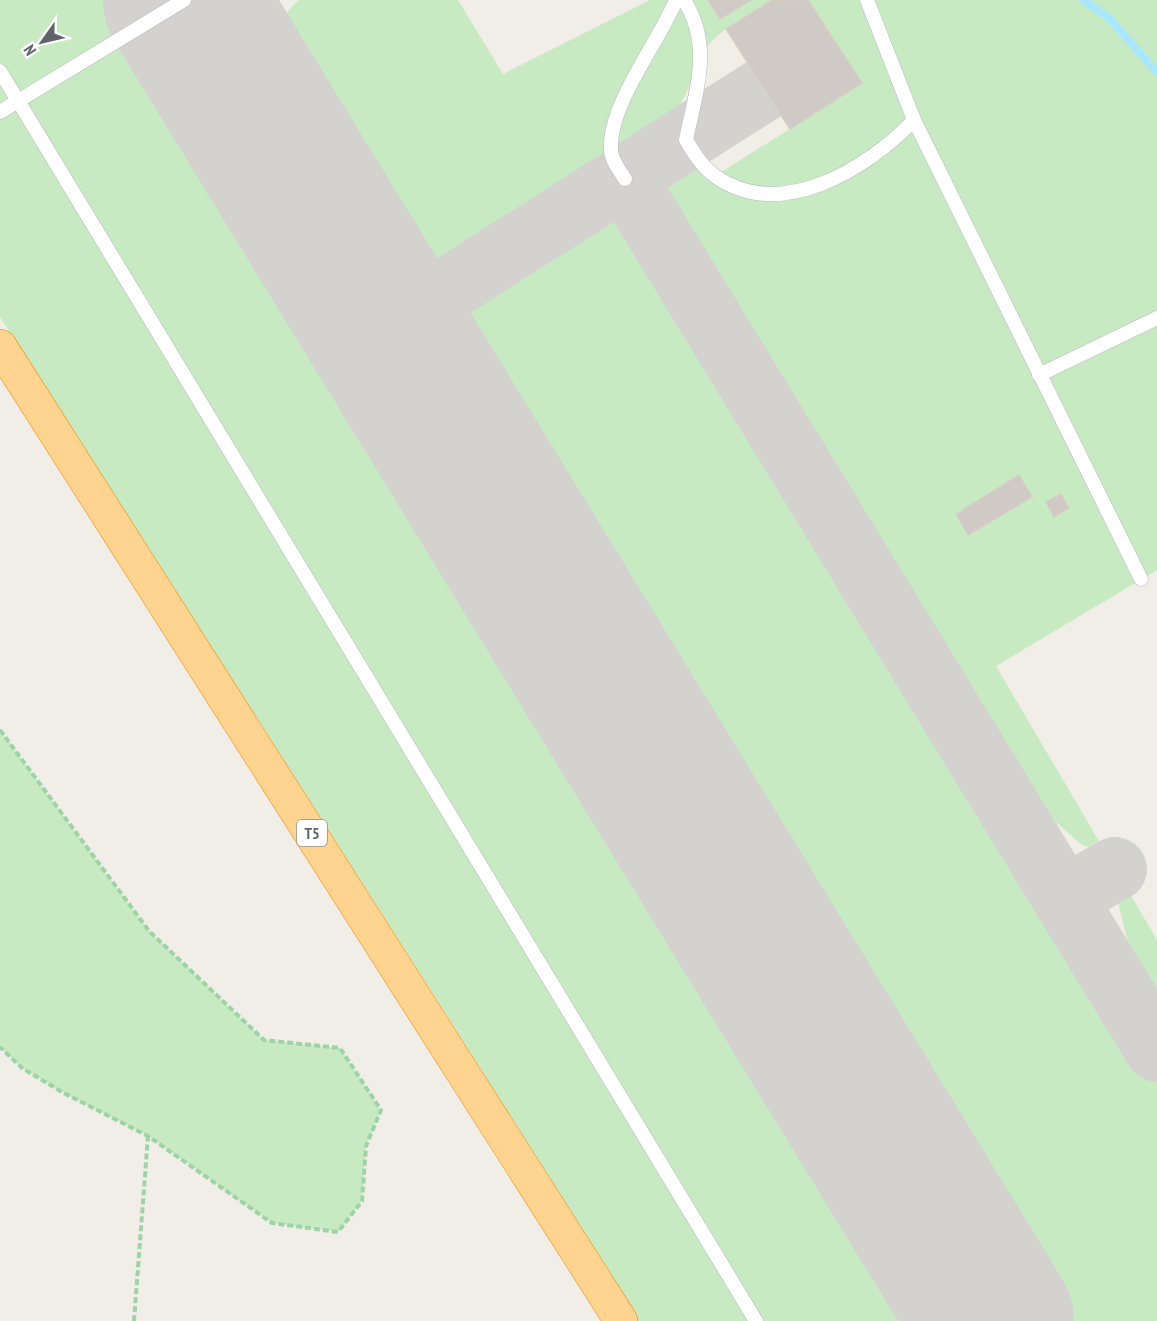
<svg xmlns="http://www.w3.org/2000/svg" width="1157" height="1321" viewBox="0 0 1157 1321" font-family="'PT Sans Narrow',sans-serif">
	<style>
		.green { fill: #c8eac2 }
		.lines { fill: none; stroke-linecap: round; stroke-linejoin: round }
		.stream { stroke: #a9e6ff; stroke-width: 8 }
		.taxiway { stroke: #d3d2cf; stroke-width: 64 }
		.runway { stroke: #d3d2cf; stroke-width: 162 }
		.building { fill: #cfcac5; stroke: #d6cec4; stroke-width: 1.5 }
		.lane-casing { stroke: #b7babe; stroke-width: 15 }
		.highway-casing { stroke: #f88700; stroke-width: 34 }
		.path { stroke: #9ed3a6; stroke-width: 4; stroke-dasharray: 6 3; stroke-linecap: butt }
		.lane { stroke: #fff; stroke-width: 14 }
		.highway { stroke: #ffd390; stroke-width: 33 }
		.labels { text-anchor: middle; stroke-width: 6; stroke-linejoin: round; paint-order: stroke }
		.shield { fill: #fff; stroke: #8e9295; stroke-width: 1.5 }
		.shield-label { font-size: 16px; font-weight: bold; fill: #5e6468 }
	</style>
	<rect width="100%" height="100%" fill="#f1ede7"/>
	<g class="green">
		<path d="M 0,0 L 119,0 L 927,1321 L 637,1321 L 468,1048 L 0,317 Z"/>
		<path d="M 299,0 L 458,0 L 503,74 L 650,0 L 772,0 C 749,15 717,29 703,53 C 691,73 689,100 671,115 L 462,249 L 436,260 L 407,262 L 285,63 C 277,37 277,18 299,0 Z"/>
		<path d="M 808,0 L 1157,0 L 1157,570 L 996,666 L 1099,841 L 1088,847 L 1082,845 L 1015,786 L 659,212 L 653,195 L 702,164 L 715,176 L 861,84 Z"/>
		<path d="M 625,214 L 637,225 L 1157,1076 L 1157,1321 L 1055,1321 L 449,330 L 474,307 Z"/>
		<path d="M 0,730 L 149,931 L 264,1040 L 340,1048 L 381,1110 L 366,1146 L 362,1201 L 338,1232 L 272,1223 L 148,1136 L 62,1092 L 22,1068 L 0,1047 Z"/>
		<path d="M 1130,894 L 1157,940 L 1157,1021 L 1140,994 L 1119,906 L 1120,900 Z"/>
	</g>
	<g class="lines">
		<path class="stream" d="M 1083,0 L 1108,17 L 1157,72"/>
		<g class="taxiway">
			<path d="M 200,27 L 241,0"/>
			<path d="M 625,179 L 1157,1050"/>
			<path d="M 385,329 L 764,89"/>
			<path d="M 1064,898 L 1115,869"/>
		</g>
		<path class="runway" d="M 184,0 L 993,1321"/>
	</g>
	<g class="building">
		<path d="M 708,0 L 751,0 L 720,19 Z"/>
		<path d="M 772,0 L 808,0 L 862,83 L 790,129 L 726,29 Z"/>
		<path d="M 1019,475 L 1032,497 L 968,535 L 956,514 Z"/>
		<path d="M 1061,494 L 1069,508 L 1054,517 L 1046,502 Z"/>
	</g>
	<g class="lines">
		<g class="lane-casing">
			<g id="lane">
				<path d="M 684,0 C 713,46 696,90 686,140 C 694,153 702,167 715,176 C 781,223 868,168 914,120"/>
				<path d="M 867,0 L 914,120 L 1141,579"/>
				<path d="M 0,71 L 756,1321"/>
				<path d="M 0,112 L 184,0"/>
				<path d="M 625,179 C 620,171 611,160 611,150 C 608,105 659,42 676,0"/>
				<path d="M 1039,375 L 1157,318"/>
			</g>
		</g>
		<g class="highway-casing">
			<path id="highway" d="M 0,346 L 621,1321"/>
		</g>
		<g class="path">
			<path d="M 0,730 L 149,931 L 264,1040 L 340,1048 L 381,1110 L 366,1146 L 362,1201 L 338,1232 L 272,1223 L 148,1136 L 62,1092 L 22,1068 L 0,1047"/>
			<path d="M 134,1321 L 148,1136"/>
		</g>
		<use href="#lane" class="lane"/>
		<use href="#highway" class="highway"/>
	</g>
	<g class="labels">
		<rect class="shield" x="297" y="820" width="30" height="26" rx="4.5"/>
		<g class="shield-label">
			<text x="312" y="839">T5</text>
		</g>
	</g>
	<g transform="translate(42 42) rotate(236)" stroke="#ffffff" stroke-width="4.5" paint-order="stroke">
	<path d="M0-4.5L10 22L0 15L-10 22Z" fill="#5e6468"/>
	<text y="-9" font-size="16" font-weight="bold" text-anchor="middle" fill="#5e6468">N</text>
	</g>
</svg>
